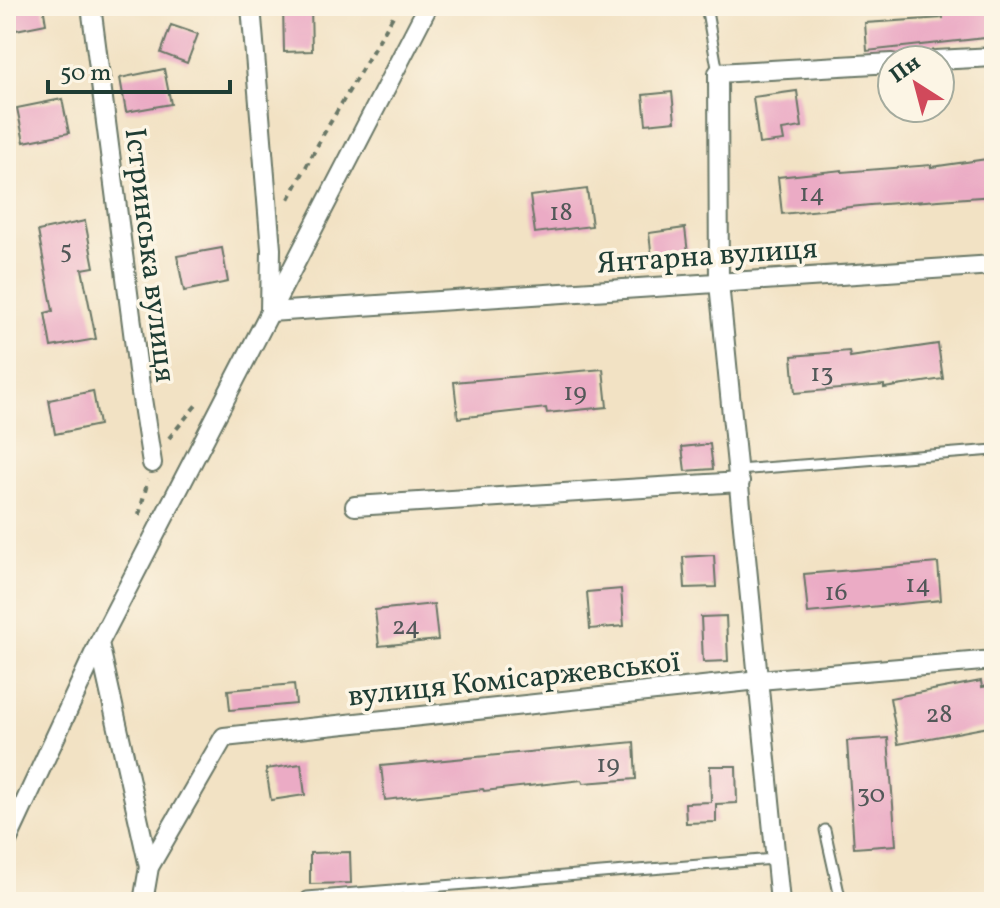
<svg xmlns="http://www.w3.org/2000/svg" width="1000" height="908" viewBox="0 0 1000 908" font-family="Vollkorn,serif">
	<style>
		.building { fill: #ebabc5 }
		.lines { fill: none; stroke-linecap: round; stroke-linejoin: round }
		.lane-casing { stroke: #697766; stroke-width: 13 }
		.street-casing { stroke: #697766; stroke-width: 22 }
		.path { stroke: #697766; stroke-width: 4; stroke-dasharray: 6 6; stroke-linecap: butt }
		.lane { stroke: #fff; stroke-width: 9 }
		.street { stroke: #fff; stroke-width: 18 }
		.labels { text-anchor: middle; stroke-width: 7; stroke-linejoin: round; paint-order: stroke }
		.number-label { font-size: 26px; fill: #525858 }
		.street-label { font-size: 30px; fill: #1f3d34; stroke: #fcf5e5 }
	</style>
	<rect width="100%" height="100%" fill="#fcf5e5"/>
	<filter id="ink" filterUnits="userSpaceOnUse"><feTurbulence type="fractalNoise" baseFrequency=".0125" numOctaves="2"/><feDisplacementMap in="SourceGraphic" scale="16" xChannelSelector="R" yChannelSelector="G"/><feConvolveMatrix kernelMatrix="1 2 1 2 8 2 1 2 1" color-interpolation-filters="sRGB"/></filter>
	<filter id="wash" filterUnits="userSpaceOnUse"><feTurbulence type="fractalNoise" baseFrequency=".006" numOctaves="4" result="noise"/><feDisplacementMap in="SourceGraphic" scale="32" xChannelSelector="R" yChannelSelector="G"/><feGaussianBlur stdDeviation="1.8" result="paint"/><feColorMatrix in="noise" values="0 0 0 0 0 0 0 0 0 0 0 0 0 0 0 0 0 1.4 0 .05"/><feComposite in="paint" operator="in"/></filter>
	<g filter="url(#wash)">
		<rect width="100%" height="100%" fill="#f2e2c4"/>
		<g id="blocks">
			<g class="building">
				<path d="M 6,6 L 43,6 L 46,24 L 6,32 Z"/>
				<path d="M 283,6 L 311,6 L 312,51 L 284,52 Z"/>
				<path d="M 942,6 L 994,6 L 994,37 L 867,51 L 865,23 L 943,18 Z"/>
				<path d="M 171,25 L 198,34 L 187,63 L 161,53 Z"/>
				<path d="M 164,69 L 171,104 L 126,112 L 120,78 Z"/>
				<path d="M 797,91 L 802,127 L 782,130 L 784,141 L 759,144 L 753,97 Z"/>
				<path d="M 672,92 L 675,121 L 646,124 L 643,95 Z"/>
				<path d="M 62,99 L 69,133 L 24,142 L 17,108 Z"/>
				<path d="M 994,158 L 994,196 L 870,205 L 782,214 L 778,177 L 842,170 L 842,172 L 931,165 L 931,167 Z"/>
				<path d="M 587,189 L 592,226 L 535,233 L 530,196 Z"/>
				<path d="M 85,221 L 94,267 L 82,269 L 96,339 L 51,347 L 45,313 L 53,311 L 38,231 Z"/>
				<path d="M 685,228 L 689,262 L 653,267 L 649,233 Z"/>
				<path d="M 222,248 L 228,282 L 184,291 L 177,256 Z"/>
				<path d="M 938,344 L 943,379 L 884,388 L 884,385 L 795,393 L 792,356 L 849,351 L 850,357 Z"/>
				<path d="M 603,369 L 607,407 L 547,413 L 546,408 L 458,418 L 454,382 Z"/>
				<path d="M 93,391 L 99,425 L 55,434 L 49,400 Z"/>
				<path d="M 710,444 L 713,469 L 685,471 L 682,447 Z"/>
				<path d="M 714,555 L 716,587 L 685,588 L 683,557 Z"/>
				<path d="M 938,563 L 941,600 L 808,613 L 804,574 Z"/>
				<path d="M 621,589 L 624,626 L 590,629 L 587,592 Z"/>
				<path d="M 434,604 L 438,640 L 379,646 L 375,610 Z"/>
				<path d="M 726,616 L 728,661 L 703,662 L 701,617 Z"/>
				<path d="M 981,681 L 982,687 L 994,685 L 994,726 L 898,744 L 890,698 Z"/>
				<path d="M 294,684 L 296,704 L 230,710 L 228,690 Z"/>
				<path d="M 888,738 L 896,845 L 854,848 L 847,741 Z"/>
				<path d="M 634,742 L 636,779 L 583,783 L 582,780 L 484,791 L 483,789 L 385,800 L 381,766 Z"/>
				<path d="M 301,764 L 305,795 L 271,800 L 266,769 Z"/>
				<path d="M 710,766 L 736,766 L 737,803 L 716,804 L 716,822 L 686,823 L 685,803 L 711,802 Z"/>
				<path d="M 350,852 L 351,883 L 310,884 L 310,853 Z"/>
			</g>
		</g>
	</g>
	<g filter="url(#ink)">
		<use href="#blocks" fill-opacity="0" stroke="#697766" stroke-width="2"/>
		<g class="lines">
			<g class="lane-casing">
				<g id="lane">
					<path d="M 706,6 L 718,73"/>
					<path d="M 738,470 L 994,450"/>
					<path d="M 825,830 L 841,902"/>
					<path d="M 307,897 L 774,859"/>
				</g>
			</g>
			<g class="street-casing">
				<g id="street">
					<path d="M 91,6 L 140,386 L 152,463"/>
					<path d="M 251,6 L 271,249 L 270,312 L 994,265"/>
					<path d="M 936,60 L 994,57"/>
					<path d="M 355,506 L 740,482"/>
					<path d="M 6,843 L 99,643"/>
					<path d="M 149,867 L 99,643 L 428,6"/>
					<path d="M 143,902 L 149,867 L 224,737 L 759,680 L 994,660"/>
					<path d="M 780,902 L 719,283 L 718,73 L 892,63"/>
				</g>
			</g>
			<g class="path">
				<path d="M 289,199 L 323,135 L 399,6"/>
				<path d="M 169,438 L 197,404"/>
				<path d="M 139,515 L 148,480"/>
			</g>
			<use href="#lane" class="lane"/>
			<use href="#street" class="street"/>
		</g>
	</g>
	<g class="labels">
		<g class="number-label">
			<text x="812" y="201">14</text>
			<text x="561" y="220">18</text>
			<text x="66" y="258">5</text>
			<text x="822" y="381">13</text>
			<text x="575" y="400">19</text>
			<text x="918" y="592">14</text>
			<text x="836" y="600">16</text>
			<text x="406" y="634">24</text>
			<text x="939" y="722">28</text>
			<text x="608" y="772">19</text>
			<text x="871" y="802">30</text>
		</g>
		<g class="street-label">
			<text transform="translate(151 255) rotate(83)" y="10">Істринська вулиця</text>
			<text transform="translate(707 255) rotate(-4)" y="10">Янтарна вулиця</text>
			<text transform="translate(514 678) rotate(-6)" y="10">вулиця Комісаржевської</text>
		</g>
	</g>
	<rect width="1000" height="908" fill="none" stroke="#fcf5e5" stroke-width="32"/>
	<g transform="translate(916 84) rotate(324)"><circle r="38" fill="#fcf5e5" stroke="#a4ab9e" stroke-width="2"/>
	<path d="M0-6L14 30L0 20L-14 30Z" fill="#d1495b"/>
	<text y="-12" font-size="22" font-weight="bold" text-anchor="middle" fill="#1f3d34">Пн</text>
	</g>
	<path d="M48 80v12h182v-12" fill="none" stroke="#1f3d34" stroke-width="4"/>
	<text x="60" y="80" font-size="24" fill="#1f3d34" stroke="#fcf5e5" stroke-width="6" paint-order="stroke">50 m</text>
</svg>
